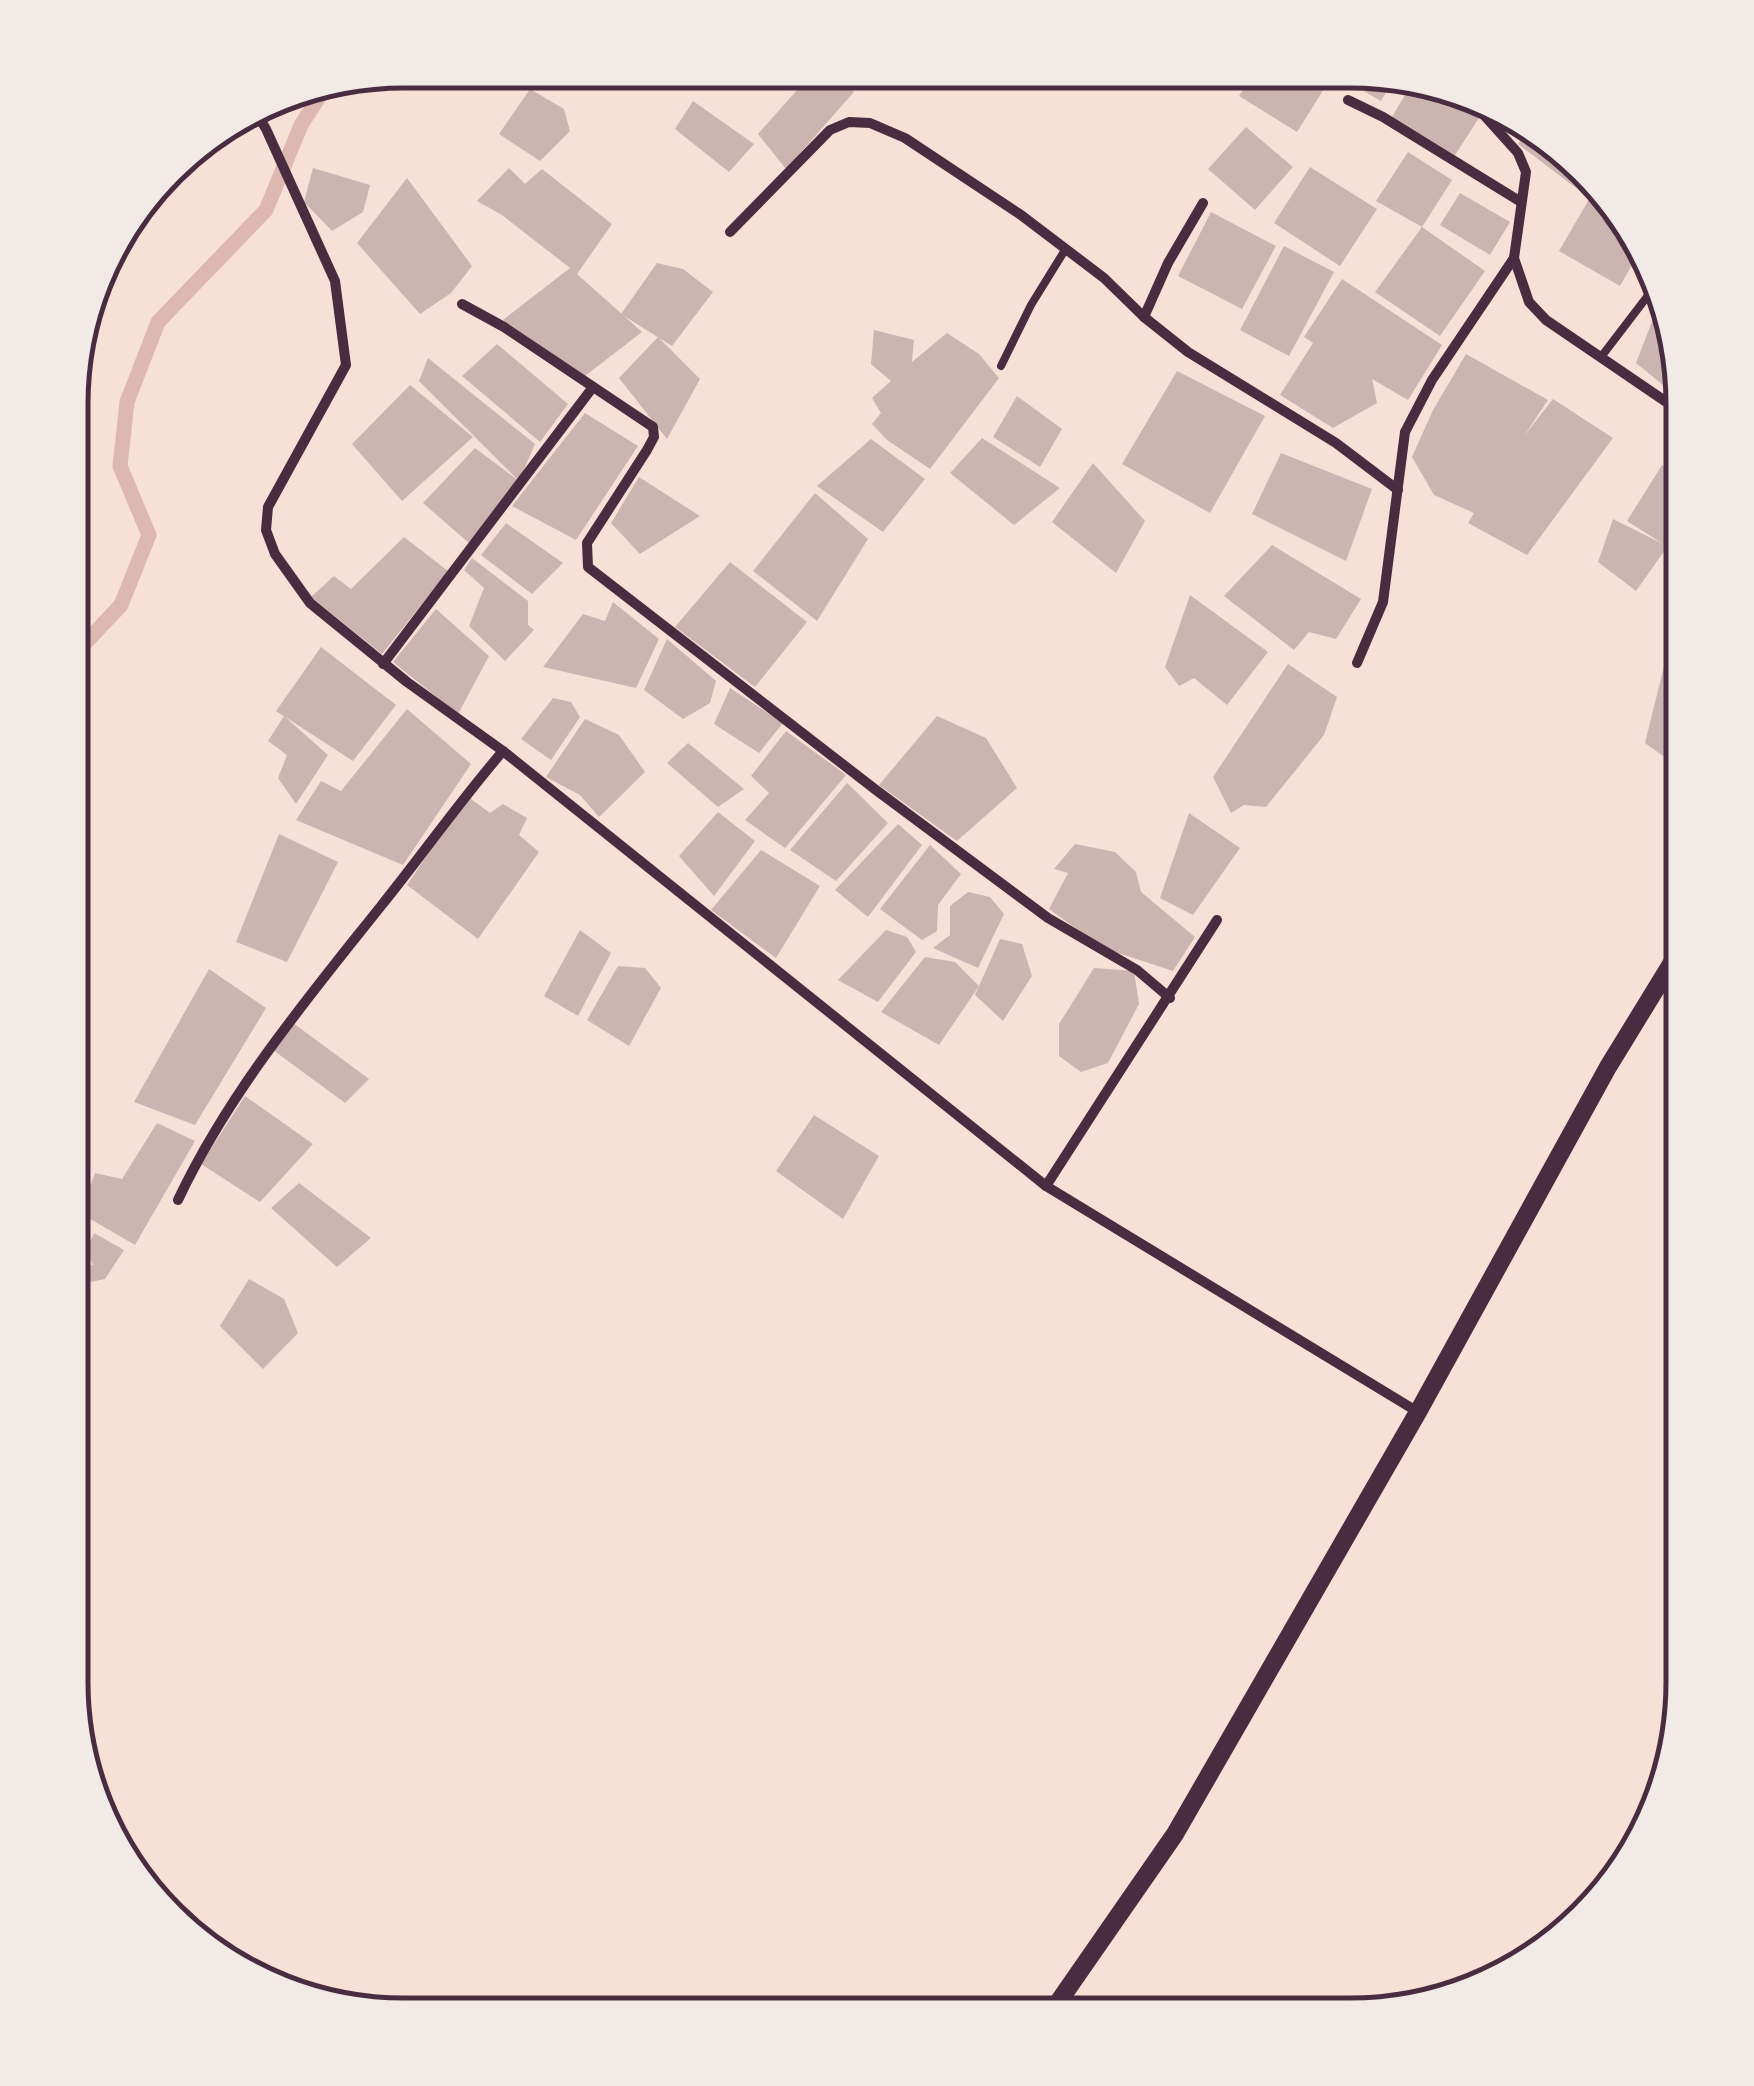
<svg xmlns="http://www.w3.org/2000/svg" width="1754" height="2086" viewBox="0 0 1754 2086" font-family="Jost,sans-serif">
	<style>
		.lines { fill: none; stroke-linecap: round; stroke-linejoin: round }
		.stream { stroke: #dcb8b0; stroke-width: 15 }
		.building { fill: #ccb4b1 }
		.service { stroke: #4a2c40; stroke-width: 8 }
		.minor { stroke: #4a2c40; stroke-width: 10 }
		.tertiary { stroke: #4a2c40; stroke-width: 18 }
		.motorway { stroke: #4a2c40; stroke-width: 30 }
		.rim { fill: none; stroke: #4a2c40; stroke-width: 5 }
	</style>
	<rect width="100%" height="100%" fill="#f7e1d7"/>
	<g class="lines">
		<path class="stream" d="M 72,657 L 121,605 L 149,535 L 120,466 L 127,402 L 158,322 L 266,210 L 301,125 L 329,82"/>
	</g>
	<g class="building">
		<path d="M 814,71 L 831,71 L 854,92 L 786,169 L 758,134 Z"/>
		<path d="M 1253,73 L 1334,73 L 1297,132 L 1239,96 Z"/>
		<path d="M 1354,73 L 1395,73 L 1397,74 L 1381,101 L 1348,82 Z"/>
		<path d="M 1414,80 L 1479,118 L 1455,155 L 1392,117 Z"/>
		<path d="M 530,89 L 564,109 L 570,131 L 540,161 L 499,134 Z"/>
		<path d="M 693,101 L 754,144 L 729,172 L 675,129 Z"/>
		<path d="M 1533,125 L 1584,178 L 1576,188 L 1518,144 Z"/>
		<path d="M 1246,127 L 1293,167 L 1255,210 L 1208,169 Z"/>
		<path d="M 1408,152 L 1452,180 L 1422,227 L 1376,201 Z"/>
		<path d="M 1310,167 L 1377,209 L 1340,266 L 1274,223 Z"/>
		<path d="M 313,168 L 370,185 L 363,212 L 332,231 L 304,202 Z"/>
		<path d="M 509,168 L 525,184 L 542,169 L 612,224 L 577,274 L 642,332 L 585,376 L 503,320 L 570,268 L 502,215 L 477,201 Z"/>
		<path d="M 407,178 L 472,266 L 451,293 L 420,314 L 357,243 Z"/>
		<path d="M 1595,189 L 1639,236 L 1642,247 L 1620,286 L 1559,251 Z"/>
		<path d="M 1460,193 L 1510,222 L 1490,255 L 1440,225 Z"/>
		<path d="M 1211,212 L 1276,246 L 1242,309 L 1178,276 Z"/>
		<path d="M 1422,227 L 1485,271 L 1440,336 L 1375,292 Z"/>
		<path d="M 1284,246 L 1334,272 L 1289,356 L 1240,330 Z"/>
		<path d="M 657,263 L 683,269 L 713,292 L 672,346 L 621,314 Z"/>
		<path d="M 1342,279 L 1442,345 L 1408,400 L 1372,379 L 1377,403 L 1333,428 L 1280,395 L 1313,343 L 1304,337 Z"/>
		<path d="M 1658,306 L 1684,402 L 1636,363 Z"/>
		<path d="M 874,330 L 914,340 L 912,362 L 947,333 L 979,354 L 999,378 L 930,469 L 887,440 L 872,424 L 881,413 L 872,398 L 891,381 L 871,364 Z"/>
		<path d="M 658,337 L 700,379 L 667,439 L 619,378 Z"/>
		<path d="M 497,344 L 568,404 L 540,442 L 462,376 Z"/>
		<path d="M 1466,354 L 1548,400 L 1524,436 L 1553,399 L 1613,438 L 1527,555 L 1468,523 L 1474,513 L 1434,495 L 1412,457 L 1433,410 Z"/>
		<path d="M 428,358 L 535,444 L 519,481 L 419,381 Z"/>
		<path d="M 1177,371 L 1265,416 L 1210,513 L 1122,464 Z"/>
		<path d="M 410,385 L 473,437 L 402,501 L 352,444 Z"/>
		<path d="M 1017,396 L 1062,429 L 1040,467 L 993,437 Z"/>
		<path d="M 585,413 L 638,446 L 576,540 L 512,506 Z"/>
		<path d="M 982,438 L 1060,488 L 1014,525 L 950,473 Z"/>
		<path d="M 871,439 L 925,479 L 883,532 L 817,486 Z"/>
		<path d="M 475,448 L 519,481 L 470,544 L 423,503 Z"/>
		<path d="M 1281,453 L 1372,489 L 1346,561 L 1252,514 Z"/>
		<path d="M 1093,463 L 1145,521 L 1116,573 L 1052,522 Z"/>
		<path d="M 1662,465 L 1684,480 L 1684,523 L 1636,591 L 1598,562 L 1613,519 L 1663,544 L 1627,521 Z"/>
		<path d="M 639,477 L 700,516 L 640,554 L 611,523 Z"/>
		<path d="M 815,493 L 868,539 L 817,621 L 753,571 Z"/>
		<path d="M 506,523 L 563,563 L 532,594 L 481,555 Z"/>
		<path d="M 404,537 L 448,571 L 382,654 L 311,597 L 334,576 L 351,589 Z"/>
		<path d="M 1272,545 L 1361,599 L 1336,639 L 1309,632 L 1294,650 L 1224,596 Z"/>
		<path d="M 472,558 L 528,601 L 528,625 L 534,630 L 505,661 L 469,626 L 484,588 L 464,570 Z"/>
		<path d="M 730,562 L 807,622 L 755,687 L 675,627 Z"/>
		<path d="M 1190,595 L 1268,652 L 1227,705 L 1194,678 L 1179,686 L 1165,667 Z"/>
		<path d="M 613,602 L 659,639 L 636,688 L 543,667 L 583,614 L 605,621 Z"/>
		<path d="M 436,609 L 489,656 L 458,714 L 393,662 Z"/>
		<path d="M 667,639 L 716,681 L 710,703 L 683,719 L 644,690 Z"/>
		<path d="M 321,647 L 396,705 L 353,761 L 276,711 Z"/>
		<path d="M 1666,658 L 1684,658 L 1684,771 L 1645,743 Z"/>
		<path d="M 1288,664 L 1337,697 L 1324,735 L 1266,807 L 1244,805 L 1231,813 L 1213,777 Z"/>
		<path d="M 730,688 L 783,723 L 759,753 L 714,724 Z"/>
		<path d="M 553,698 L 571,702 L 580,717 L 551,760 L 521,739 Z"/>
		<path d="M 407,709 L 471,764 L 403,865 L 296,820 L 321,781 L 341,791 Z"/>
		<path d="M 284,716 L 328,755 L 296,804 L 278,778 L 287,755 L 268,741 Z"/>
		<path d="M 937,716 L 986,738 L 1017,788 L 957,841 L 879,785 Z"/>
		<path d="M 585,719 L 619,735 L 645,772 L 599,817 L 580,795 L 546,777 Z"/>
		<path d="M 786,731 L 846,775 L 785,848 L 745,820 L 769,793 L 751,776 Z"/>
		<path d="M 688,743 L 744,789 L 718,807 L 667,763 Z"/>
		<path d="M 847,783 L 888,823 L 836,881 L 790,850 Z"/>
		<path d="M 467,796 L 490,813 L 503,804 L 527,818 L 519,835 L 539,852 L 478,939 L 407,885 Z"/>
		<path d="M 718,812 L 755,841 L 714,896 L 679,856 Z"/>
		<path d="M 1189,813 L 1240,848 L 1193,915 L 1160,898 Z"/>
		<path d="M 898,824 L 922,845 L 868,917 L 835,890 Z"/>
		<path d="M 279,834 L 338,862 L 287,962 L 236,942 Z"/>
		<path d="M 1075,844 L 1115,852 L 1136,872 L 1141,892 L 1195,937 L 1173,971 L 1103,948 L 1049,909 L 1068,873 L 1054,869 Z"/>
		<path d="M 930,845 L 961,874 L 938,905 L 937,931 L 922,940 L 880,909 Z"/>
		<path d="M 761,850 L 820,886 L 776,958 L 711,910 Z"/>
		<path d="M 968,892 L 990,897 L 1004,914 L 978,968 L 933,948 L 950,935 L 950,906 Z"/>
		<path d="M 580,930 L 611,953 L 578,1016 L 544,996 Z"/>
		<path d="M 886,930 L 907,937 L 916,952 L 878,1002 L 838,980 Z"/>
		<path d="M 1000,939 L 1022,944 L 1032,976 L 1003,1021 L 975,995 Z"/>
		<path d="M 925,957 L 955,962 L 979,986 L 939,1045 L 881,1012 Z"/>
		<path d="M 618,966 L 645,968 L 661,988 L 629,1046 L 587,1020 Z"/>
		<path d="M 1094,968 L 1134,971 L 1139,1004 L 1108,1063 L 1081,1072 L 1059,1056 L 1059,1024 Z"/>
		<path d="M 209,969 L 266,1008 L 195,1125 L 134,1102 Z"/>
		<path d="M 293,1023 L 369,1079 L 345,1103 L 273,1050 Z"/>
		<path d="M 245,1096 L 313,1144 L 260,1202 L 201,1164 Z"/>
		<path d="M 814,1115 L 879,1156 L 843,1219 L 776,1171 Z"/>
		<path d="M 157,1123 L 195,1141 L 135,1245 L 80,1213 L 95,1173 L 122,1179 Z"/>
		<path d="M 299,1183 L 371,1238 L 337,1267 L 271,1208 Z"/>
		<path d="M 94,1233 L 124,1250 L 105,1279 L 71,1286 L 77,1265 L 93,1265 L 86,1251 Z"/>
		<path d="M 249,1279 L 284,1299 L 298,1333 L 263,1369 L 220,1326 Z"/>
	</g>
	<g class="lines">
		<g class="service">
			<path d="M 1601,357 L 1653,289"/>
			<path d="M 1001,366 L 1031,305 L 1065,250"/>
		</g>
		<g class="minor">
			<path d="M 1348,100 L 1383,117 L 1521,202"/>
			<path d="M 1473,103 L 1518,153 L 1526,172 L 1514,258 L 1529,302 L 1546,320 L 1684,414"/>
			<path d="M 255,111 L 266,129 L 335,281 L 346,365 L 268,507 L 266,530 L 275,554 L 310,603 L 407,682 L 503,751 L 1046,1186 L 1418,1412"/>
			<path d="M 730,232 L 830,130 L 849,122 L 870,123 L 905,138 L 1021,215 L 1104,278 L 1144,317 L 1188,352 L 1336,443 L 1398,490"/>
			<path d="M 462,304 L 504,327 L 653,427 L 654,437 L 647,450 L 587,543 L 588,567 L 876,790 L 1048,918 L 1137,970 L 1170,998"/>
			<path d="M 1144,317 L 1168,263 L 1203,203"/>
			<path d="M 1357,663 L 1383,602 L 1405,432 L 1432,380 L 1514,258"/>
			<path d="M 383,664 L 593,387"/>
			<path d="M 1046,1186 L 1217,920"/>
			<path d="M 178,1200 C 229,1092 307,999 381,906 C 422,855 460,801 503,751"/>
		</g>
		<path class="tertiary" d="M 1046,2015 L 1057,2004 L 1175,1834 L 1418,1412 L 1608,1067 L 1684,943"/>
		<path class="motorway" d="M 1635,1854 L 1640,1846"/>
	</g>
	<path d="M0 0H1754V2086H0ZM404 88H1350A316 316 0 0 1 1666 404V1682A316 316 0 0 1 1350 1998H404A316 316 0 0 1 88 1682V404A316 316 0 0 1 404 88Z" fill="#f1eae7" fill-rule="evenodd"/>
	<path class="rim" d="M404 88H1350A316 316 0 0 1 1666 404V1682A316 316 0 0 1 1350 1998H404A316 316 0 0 1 88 1682V404A316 316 0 0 1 404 88Z"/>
</svg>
